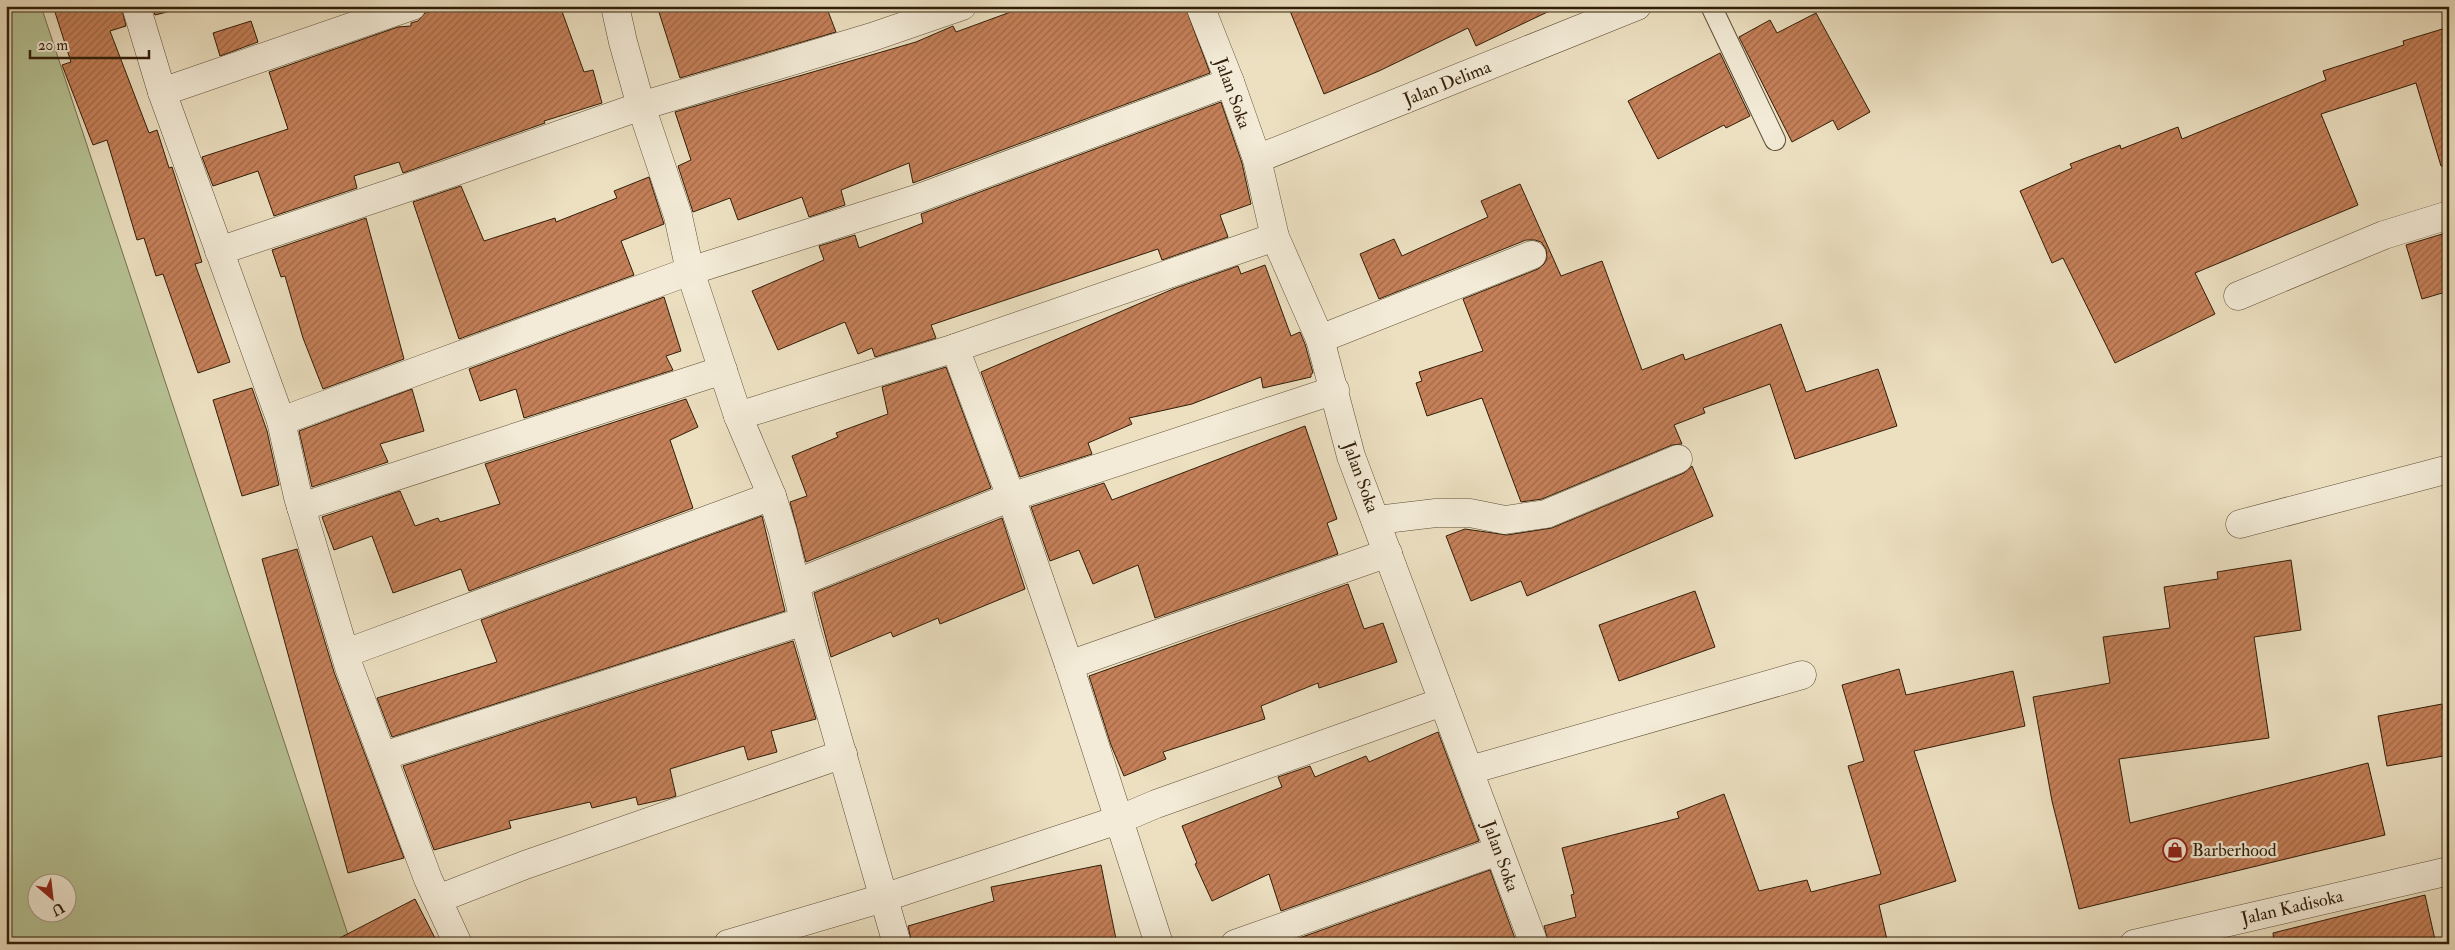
<svg xmlns="http://www.w3.org/2000/svg" width="2455" height="950" viewBox="0 0 2455 950" font-family="'IM FELL Double Pica',serif">
	<style>
		.grass { fill: #b6c294; stroke: #73704e; fill-rule: evenodd }
		.building { fill: url(#building-hatch); stroke: #301e08 }
		.lines { fill: none; stroke-linecap: round; stroke-linejoin: round }
		.service-casing { stroke: #5f4e36; stroke-width: 22 }
		.minor-casing { stroke: #5f4e36; stroke-width: 29 }
		.tertiary-casing { stroke: #5f4e36; stroke-width: 29 }
		.service { stroke: #f3ebd7; stroke-width: 20 }
		.minor { stroke: #f3ebd7; stroke-width: 28 }
		.tertiary { stroke: #f3ebd7; stroke-width: 28 }
		.labels { text-anchor: middle; stroke-width: 4.5; stroke-linejoin: round; paint-order: stroke }
		.street-label { font-size: 18px; fill: #301e08; stroke: #f3ebd7 }
		.poi-label { font-size: 18px; fill: #301e08; stroke: #f3ebd7; text-anchor: start }
	</style>
	<defs>
		<pattern id="building-hatch" width="6" height="6" patternUnits="userSpaceOnUse" patternTransform="scale(1.25)"><rect width="6" height="6" fill="#c58059"/><path d="M-1 1l2-2M0 6l6-6M5 7l2-2" fill="none" stroke="#a06848"/></pattern>
	</defs>
	<rect width="100%" height="100%" fill="#ece0c1"/>
	<filter id="stains"><feTurbulence type="fractalNoise" baseFrequency=".004" numOctaves="4"/><feColorMatrix values="0 0 0 0 .2 0 0 0 0 .09 0 0 0 0 .02 0 0 0 .5 -.17"/></filter>
	<radialGradient id="worn" r=".72"><stop offset=".6" stop-color="#630" stop-opacity="0"/><stop offset="1" stop-color="#630" stop-opacity=".3"/></radialGradient>
	<path class="grass" d="M 6,6 L 41,6 L 351,944 L 6,944 ZM 38,882 L 68,882 L 68,912 L 38,912 Z"/>
	<g class="building">
		<path d="M 53,6 L 121,6 L 126,26 L 110,31 L 149,133 L 157,130 L 169,168 L 172,167 L 202,262 L 195,264 L 230,362 L 198,373 L 163,274 L 156,276 L 144,238 L 137,240 L 107,140 L 93,145 L 62,65 L 71,62 Z"/>
		<path d="M 152,6 L 166,6 L 167,12 L 155,15 Z"/>
		<path d="M 453,6 L 560,6 L 584,72 L 593,70 L 602,103 L 544,121 L 545,123 L 403,173 L 399,162 L 354,176 L 357,188 L 274,216 L 258,171 L 213,186 L 202,157 L 288,129 L 269,72 L 398,27 L 411,26 L 411,23 L 418,21 L 425,13 Z"/>
		<path d="M 657,6 L 826,6 L 836,32 L 680,78 Z"/>
		<path d="M 1027,6 L 1185,6 L 1210,73 L 913,183 L 909,163 L 841,190 L 845,205 L 809,217 L 802,197 L 738,220 L 730,198 L 693,212 L 678,166 L 691,160 L 675,112 L 916,42 L 953,26 L 956,32 Z"/>
		<path d="M 1288,6 L 1560,6 L 1476,46 L 1468,28 L 1379,71 L 1324,94 Z"/>
		<path d="M 1816,13 L 1870,112 L 1838,130 L 1833,120 L 1792,142 L 1739,37 L 1770,20 L 1777,33 Z"/>
		<path d="M 251,21 L 258,42 L 220,56 L 213,33 Z"/>
		<path d="M 2449,27 L 2449,165 L 2441,166 L 2416,83 L 2321,114 L 2358,205 L 2195,273 L 2215,314 L 2115,363 L 2063,258 L 2052,263 L 2020,191 L 2072,168 L 2070,164 L 2120,145 L 2121,149 L 2178,127 L 2182,139 L 2326,80 L 2323,71 L 2404,45 L 2403,41 Z"/>
		<path d="M 1720,53 L 1750,116 L 1726,128 L 1724,125 L 1658,159 L 1628,101 Z"/>
		<path d="M 1221,102 L 1242,163 L 1251,204 L 1220,215 L 1228,237 L 1162,260 L 1158,249 L 931,325 L 936,338 L 875,357 L 872,348 L 858,354 L 845,322 L 778,350 L 752,291 L 824,260 L 819,246 L 855,235 L 859,248 L 923,223 L 921,214 Z"/>
		<path d="M 649,177 L 664,224 L 621,241 L 634,275 L 459,339 L 413,202 L 461,186 L 484,241 L 555,218 L 556,222 L 617,198 L 614,191 Z"/>
		<path d="M 1520,184 L 1561,276 L 1602,261 L 1642,370 L 1683,354 L 1685,360 L 1781,324 L 1806,392 L 1878,369 L 1897,426 L 1795,459 L 1770,384 L 1703,408 L 1705,413 L 1674,425 L 1682,444 L 1672,445 L 1542,499 L 1521,502 L 1482,398 L 1427,416 L 1416,383 L 1422,381 L 1419,372 L 1483,351 L 1463,299 L 1538,269 L 1544,264 L 1547,258 L 1546,249 L 1541,242 L 1535,240 L 1526,240 L 1379,299 L 1360,254 L 1394,239 L 1402,256 L 1488,217 L 1481,201 Z"/>
		<path d="M 366,218 L 404,359 L 323,389 L 303,338 L 285,276 L 281,277 L 272,250 Z"/>
		<path d="M 2449,232 L 2449,291 L 2422,299 L 2406,245 Z"/>
		<path d="M 1265,265 L 1291,336 L 1300,332 L 1305,344 L 1313,373 L 1311,374 L 1311,377 L 1263,388 L 1261,377 L 1192,404 L 1129,418 L 1132,424 L 1088,443 L 1092,454 L 1020,477 L 981,372 L 1173,289 L 1238,266 L 1241,274 Z"/>
		<path d="M 664,297 L 681,351 L 666,356 L 673,370 L 524,418 L 516,389 L 480,401 L 469,369 Z"/>
		<path d="M 946,367 L 991,488 L 806,562 L 790,502 L 807,496 L 792,456 L 838,437 L 836,433 L 888,414 L 882,387 Z"/>
		<path d="M 252,388 L 267,431 L 279,485 L 242,496 L 213,400 Z"/>
		<path d="M 412,389 L 424,431 L 380,444 L 388,462 L 312,487 L 299,431 Z"/>
		<path d="M 686,399 L 698,427 L 670,440 L 693,508 L 469,591 L 461,569 L 393,593 L 372,536 L 334,550 L 322,517 L 400,491 L 415,526 L 438,518 L 440,522 L 500,504 L 485,464 Z"/>
		<path d="M 1305,426 L 1337,519 L 1327,523 L 1338,554 L 1155,618 L 1138,565 L 1093,584 L 1079,550 L 1050,561 L 1031,507 L 1104,483 L 1112,500 Z"/>
		<path d="M 1692,466 L 1713,516 L 1527,596 L 1521,581 L 1471,601 L 1446,536 L 1465,529 L 1507,535 L 1552,528 L 1684,473 Z"/>
		<path d="M 762,516 L 785,611 L 392,737 L 377,698 L 497,662 L 481,620 Z"/>
		<path d="M 1002,518 L 1025,589 L 940,624 L 938,618 L 893,637 L 891,632 L 831,657 L 814,593 Z"/>
		<path d="M 297,549 L 334,672 L 404,858 L 348,873 L 262,559 Z"/>
		<path d="M 2291,560 L 2301,630 L 2254,637 L 2269,738 L 2119,759 L 2130,823 L 2368,763 L 2385,835 L 2079,909 L 2052,801 L 2033,697 L 2110,683 L 2103,637 L 2170,628 L 2164,587 L 2218,579 L 2217,572 Z"/>
		<path d="M 1348,584 L 1364,629 L 1383,623 L 1397,662 L 1319,688 L 1318,683 L 1261,706 L 1265,719 L 1163,752 L 1166,759 L 1124,776 L 1111,745 L 1089,676 Z"/>
		<path d="M 1695,591 L 1715,647 L 1619,681 L 1599,625 Z"/>
		<path d="M 793,641 L 816,719 L 771,731 L 777,752 L 748,760 L 744,746 L 670,769 L 676,796 L 670,798 L 638,805 L 636,797 L 592,808 L 590,802 L 509,821 L 511,828 L 434,850 L 403,766 Z"/>
		<path d="M 1899,669 L 1906,695 L 2013,671 L 2025,726 L 1914,751 L 1956,881 L 1879,905 L 1888,944 L 1549,944 L 1544,926 L 1576,917 L 1571,895 L 1574,894 L 1562,848 L 1679,818 L 1677,812 L 1724,794 L 1759,891 L 1807,880 L 1811,892 L 1881,874 L 1848,766 L 1864,761 L 1842,685 Z"/>
		<path d="M 2442,704 L 2449,739 L 2449,755 L 2387,766 L 2378,716 Z"/>
		<path d="M 1438,732 L 1479,841 L 1281,911 L 1269,874 L 1212,901 L 1195,864 L 1197,863 L 1182,826 L 1282,787 L 1278,777 L 1310,766 L 1315,777 L 1366,756 L 1369,762 Z"/>
		<path d="M 1101,865 L 1117,944 L 912,944 L 908,926 L 994,901 L 991,887 Z"/>
		<path d="M 1490,870 L 1517,944 L 1293,944 L 1291,941 Z"/>
		<path d="M 2425,895 L 2436,944 L 2274,944 L 2273,933 Z"/>
		<path d="M 415,899 L 438,944 L 328,944 Z"/>
	</g>
	<g class="lines">
		<g class="service-casing">
			<path id="service" d="M 1711,6 L 1775,140"/>
		</g>
		<g class="minor-casing">
			<g id="minor">
				<path d="M 136,6 L 162,92 L 281,421 L 298,497 L 349,667 L 428,879 L 458,944"/>
				<path d="M 615,6 L 623,42 L 641,106 L 678,216 L 690,271 L 738,416 L 772,496 L 783,532 L 804,621 L 897,944"/>
				<path d="M 162,92 L 412,6"/>
				<path d="M 1257,159 L 1637,6"/>
				<path d="M 219,251 L 451,173 L 641,106 L 872,37 L 962,6"/>
				<path d="M 2238,296 L 2384,235 L 2449,215"/>
				<path d="M 1320,339 L 1532,255"/>
				<path d="M 955,348 L 1011,497 L 1069,665 L 1159,944"/>
				<path d="M 738,416 L 955,348 L 1275,237"/>
				<path d="M 281,421 L 690,271 L 919,198 L 1230,82"/>
				<path d="M 301,507 L 723,370"/>
				<path d="M 1377,520 L 1436,513 L 1470,513 L 1505,520 L 1546,514 L 1678,459"/>
				<path d="M 2240,524 L 2449,469"/>
				<path d="M 797,583 L 1011,497 L 1335,390"/>
				<path d="M 346,653 L 772,496"/>
				<path d="M 1069,665 L 1388,553"/>
				<path d="M 383,756 L 804,621"/>
				<path d="M 1470,770 L 1802,675"/>
				<path d="M 438,899 L 525,865 L 843,754"/>
				<path d="M 728,944 L 883,898 L 1118,820 L 1156,804 L 1442,702"/>
				<path d="M 1235,944 L 1498,851"/>
			</g>
		</g>
		<g class="tertiary-casing">
			<g id="tertiary">
				<path d="M 1200,6 L 1230,82 L 1257,159 L 1275,237 L 1320,339 L 1351,456 L 1534,944"/>
				<path d="M 2134,944 L 2449,871"/>
			</g>
		</g>
		<use href="#service" class="service"/>
		<use href="#minor" class="minor"/>
		<use href="#tertiary" class="tertiary"/>
	</g>
	<defs>
		<g id="shop-ring" transform="scale(1.25)"><circle r="9.5" fill="#f3ebd7" stroke="#8f2418" stroke-width="1.5"/><path d="M-5-2.5h2.3a2.7 3.5 0 0 1 5.4 0H5L5.5 6h-11ZM-1.5-2.5h3a1.5 2.3 0 0 0-3 0Z" fill="#8f2418"/></g>
	</defs>
	<g fill-rule="evenodd">
		<use href="#shop-ring" x="2175" y="850"/>
	</g>
	<g class="labels">
		<g class="street-label">
			<text transform="translate(1447 83) rotate(-22)" y="6">Jalan Delima</text>
			<text transform="translate(1233 93) rotate(70)" y="6">Jalan Soka</text>
			<text transform="translate(1361 477) rotate(70)" y="6">Jalan Soka</text>
			<text transform="translate(1501 856) rotate(70)" y="6">Jalan Soka</text>
			<text transform="translate(2292 907) rotate(-13)" y="6">Jalan Kadisoka</text>
		</g>
		<g class="poi-label">
			<text x="2192" y="856">Barberhood</text>
		</g>
	</g>
	<rect width="2455" height="950" fill="none" stroke="#ece0c1" stroke-width="25"/>
	<rect x="8" y="8" width="2440" height="935" fill="none" stroke="#301e08" stroke-width="2.5"/>
	<rect x="12" y="12" width="2430" height="925" fill="none" stroke="#301e08"/>
	<g transform="translate(52 898) rotate(152)"><circle r="24" fill="#f3ebd7" stroke="#a59984"/>
	<path d="M0-4L9 19L0 12L-9 19Z" fill="#8f2418"/>
	<text y="-8" font-size="14" font-weight="bold" text-anchor="middle" fill="#301e08">U</text>
	</g>
	<path d="M30 50v8h119v-8" fill="none" stroke="#301e08" stroke-width="2.5"/>
	<text x="38" y="50" font-size="15" fill="#301e08" stroke="#f3ebd7" stroke-width="4" paint-order="stroke">20 m</text>
	<rect width="100%" height="100%" filter="url(#stains)"/>
	<rect width="100%" height="100%" fill="url(#worn)"/>
</svg>
